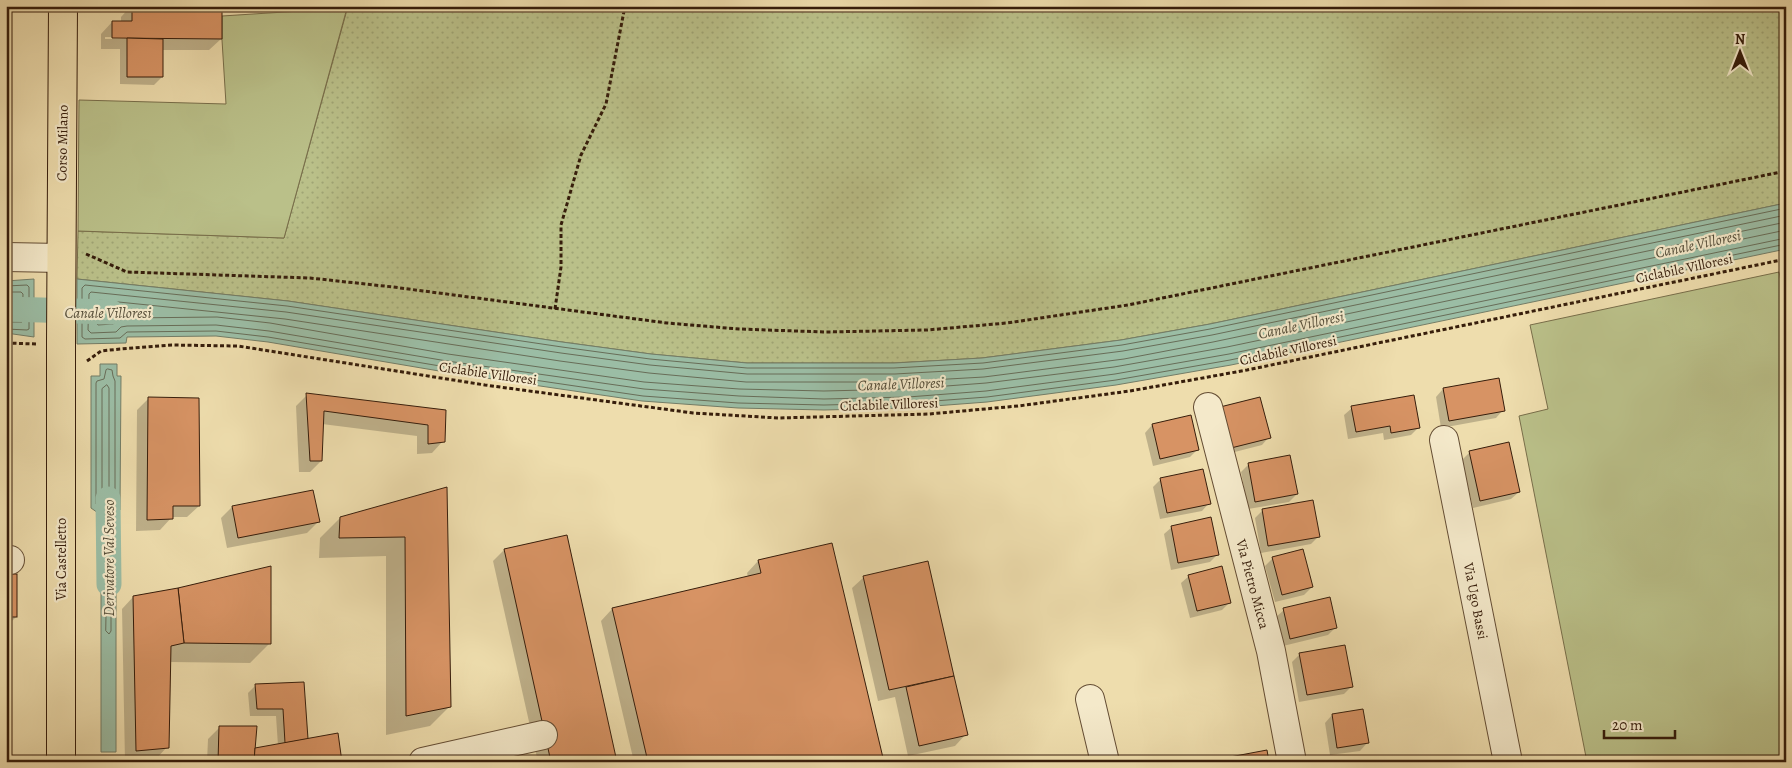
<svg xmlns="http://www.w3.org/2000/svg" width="1792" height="768" viewBox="0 0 1792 768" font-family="Alegreya,serif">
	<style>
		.grass { fill: url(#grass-dots); stroke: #786e4a }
		.green { fill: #bac089; stroke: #786e4a }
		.water { fill: #9bbda5; stroke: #737d67 }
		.shadow { fill: #0003; fill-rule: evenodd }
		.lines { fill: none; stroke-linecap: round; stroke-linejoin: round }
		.shore { stroke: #686d58; stroke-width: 1 }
		.canal { stroke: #9bbda5; stroke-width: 25 }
		.building { fill: #d79364; stroke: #361d0b }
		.minor-casing { stroke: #644d34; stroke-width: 30 }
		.major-casing { stroke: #361d0b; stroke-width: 30 }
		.path { stroke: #361d0b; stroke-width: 3; stroke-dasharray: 4 2.5; stroke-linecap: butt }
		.minor { stroke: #f4e9ca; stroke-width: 28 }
		.major { stroke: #eeddad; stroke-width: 28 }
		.labels { text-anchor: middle; stroke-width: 4.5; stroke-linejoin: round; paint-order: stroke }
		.street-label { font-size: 14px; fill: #361d0b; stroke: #f4e9ca }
		.water-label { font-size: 15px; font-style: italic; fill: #544d39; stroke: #f4e9ca }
	</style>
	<defs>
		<pattern id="grass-dots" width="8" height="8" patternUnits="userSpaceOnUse" patternTransform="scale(1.25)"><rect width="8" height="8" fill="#bac089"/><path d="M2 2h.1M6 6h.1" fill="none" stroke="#a0a575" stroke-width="1.8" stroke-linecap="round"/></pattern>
	</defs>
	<rect width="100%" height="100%" fill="#eeddad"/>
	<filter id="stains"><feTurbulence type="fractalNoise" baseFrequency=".004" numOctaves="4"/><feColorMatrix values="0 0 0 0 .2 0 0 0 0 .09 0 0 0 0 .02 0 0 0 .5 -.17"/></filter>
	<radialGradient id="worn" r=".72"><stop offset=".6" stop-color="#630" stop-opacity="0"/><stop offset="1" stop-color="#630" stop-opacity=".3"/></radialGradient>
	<path class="grass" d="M 348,6 L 1786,6 L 1786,203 L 1210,324 L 1121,340 L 982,358 L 894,363 L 747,363 L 651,354 L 562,342 L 288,301 L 77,279 L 78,231 L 284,238 Z"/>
	<g class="green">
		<path d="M 347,8 L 284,238 L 78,231 L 79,100 L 226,104 L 222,40 L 222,16 Z"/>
		<path d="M 1779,272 L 1786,304 L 1786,762 L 1587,762 L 1519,416 L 1548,409 L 1530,325 Z"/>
	</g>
	<g class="water">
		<path d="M 1786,203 L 1786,249 L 1231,365 L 1116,385 L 987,402 L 908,408 L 824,410 L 738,408 L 642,401 L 445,372 L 268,342 L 216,336 L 127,337 L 126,343 L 77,344 L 77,279 L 288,301 L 562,342 L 651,354 L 747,363 L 894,363 L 982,358 L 1121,340 L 1210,324 Z"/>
		<path d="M 34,279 L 34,337 L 6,333 L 6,281 Z"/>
		<path d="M 100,364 L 117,364 L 117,376 L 121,376 L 120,510 L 112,515 L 112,533 L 106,533 L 101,530 L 101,515 L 91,508 L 91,376 L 100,376 Z"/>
		<path d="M 106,550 L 112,550 L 112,575 L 116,576 L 116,752 L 101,752 L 101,553 Z"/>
	</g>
	<g class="shadow">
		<path d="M 131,6 L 221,6 L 221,39 L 209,50 L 162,50 L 162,77 L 154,85 L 120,84 L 120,49 L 101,49 L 101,34 L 112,22 L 121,22 L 121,17 ZM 105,37 L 130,37 L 127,39 L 105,39 Z"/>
		<path d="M 6,103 L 9,104 L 6,121 Z"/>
		<path d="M 1443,389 L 1503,410 L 1496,418 L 1441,428 L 1436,397 Z"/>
		<path d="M 307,395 L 445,411 L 443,441 L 432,453 L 417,454 L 417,436 L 322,424 L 321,461 L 310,472 L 299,472 L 296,406 Z"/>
		<path d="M 148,399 L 199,506 L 187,517 L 172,517 L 160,530 L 136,531 L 137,410 Z"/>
		<path d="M 1221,408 L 1269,437 L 1262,445 L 1223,455 Z"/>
		<path d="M 1352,408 L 1419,427 L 1411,435 L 1384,440 L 1383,433 L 1348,439 L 1344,415 Z"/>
		<path d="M 1152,425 L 1198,449 L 1190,457 L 1153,466 L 1145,433 Z"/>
		<path d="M 1470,452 L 1519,492 L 1511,499 L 1473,508 L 1462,460 Z"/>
		<path d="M 1249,464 L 1297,494 L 1289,502 L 1248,509 L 1241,472 Z"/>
		<path d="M 1161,479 L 1209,503 L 1202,511 L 1160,519 L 1153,487 Z"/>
		<path d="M 446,488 L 450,706 L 430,726 L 386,735 L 386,556 L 319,558 L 320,538 L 340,518 Z"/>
		<path d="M 232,507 L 318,522 L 307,533 L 227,548 L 221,518 Z"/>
		<path d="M 1262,511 L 1319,536 L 1311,544 L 1261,553 L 1255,518 Z"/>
		<path d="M 1172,527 L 1218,554 L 1210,562 L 1171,570 L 1164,534 Z"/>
		<path d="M 831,544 L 883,762 L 634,762 L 601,621 L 612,609 L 748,577 L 747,573 L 758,561 Z"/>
		<path d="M 504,550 L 616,762 L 538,762 L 493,561 Z"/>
		<path d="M 1273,558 L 1312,587 L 1304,595 L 1275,602 L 1265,566 Z"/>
		<path d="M 927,562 L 966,734 L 955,746 L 908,756 L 895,697 L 878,701 L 852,588 L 864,577 Z"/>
		<path d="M 6,576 L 16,617 L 8,625 L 6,625 Z"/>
		<path d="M 1189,576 L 1230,602 L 1222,610 L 1190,618 L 1181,583 Z"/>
		<path d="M 133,597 L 270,643 L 250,663 L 169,662 L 167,747 L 156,759 L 125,762 L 122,609 Z"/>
		<path d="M 1284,610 L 1336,627 L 1328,635 L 1283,646 L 1276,617 Z"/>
		<path d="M 1300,654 L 1352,686 L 1344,694 L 1299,702 L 1292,662 Z"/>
		<path d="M 303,684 L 306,740 L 341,762 L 207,762 L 208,739 L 219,728 L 254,750 L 278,746 L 276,716 L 250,716 L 248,693 L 256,685 Z"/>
		<path d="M 1362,711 L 1367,743 L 1360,751 L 1330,755 L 1325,723 L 1332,715 Z"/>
	</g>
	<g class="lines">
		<g class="shore">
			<path d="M 1786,208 L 1210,329 L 1122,345 L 983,363 L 894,368 L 747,368 L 650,359 L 562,347 L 287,306 L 85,285 L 82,288 L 82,337 L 85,339 L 120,338 L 127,332 L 216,331 L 268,337 L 446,367 L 643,396 L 738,403 L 824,405 L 908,403 L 987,397 L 1116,380 L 1230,360 L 1786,244"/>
			<path d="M 1786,215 L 1212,335 L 1123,351 L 983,369 L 895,374 L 747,374 L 650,365 L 561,353 L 286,312 L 91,292 L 89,294 L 88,330 L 91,333 L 116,332 L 121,327 L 127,326 L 216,325 L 269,331 L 447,361 L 644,389 L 739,396 L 824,399 L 908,397 L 986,391 L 1115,374 L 1229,354 L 1786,238"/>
			<path d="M 1786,222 L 1213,342 L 1124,359 L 984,377 L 895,382 L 746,382 L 649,373 L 560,361 L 285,319 L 99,300 L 96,303 L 96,322 L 98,325 L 113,324 L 119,320 L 127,318 L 217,317 L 270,323 L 448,354 L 644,382 L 739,389 L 824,391 L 907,389 L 986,383 L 1114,367 L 1227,347 L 1786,230"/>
			<path d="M 6,286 L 27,285 L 29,287 L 29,329 L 27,330 L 6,329"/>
			<path d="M 6,292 L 21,292 L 23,294 L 22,322 L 6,322"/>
			<path d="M 108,369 L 112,370 L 113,376 L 115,381 L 115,506 L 106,513 L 96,504 L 96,383 L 97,381 L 104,379 L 106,370 Z"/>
			<path d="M 107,385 L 109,388 L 109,502 L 106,505 L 102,501 L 102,389 Z"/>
			<path d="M 107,579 L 110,579 L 111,581 L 111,631 L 109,634 L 106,631 Z"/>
		</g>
		<g class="canal">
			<path d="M 6,309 L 111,312"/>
			<path d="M 108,499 L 109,584"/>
		</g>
	</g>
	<g class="building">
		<path d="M 132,6 L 222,6 L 222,39 L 112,38 L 112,21 L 132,21 Z"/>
		<path d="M 127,38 L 163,39 L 163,77 L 127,77 Z"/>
		<path d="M 1499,378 L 1505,411 L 1449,421 L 1443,388 Z"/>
		<path d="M 306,393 L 446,410 L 445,442 L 428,444 L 428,425 L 324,411 L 322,461 L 310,461 Z"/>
		<path d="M 1414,395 L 1420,428 L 1391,433 L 1390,426 L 1356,432 L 1351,406 Z"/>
		<path d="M 148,397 L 199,398 L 200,506 L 173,506 L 173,519 L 147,520 Z"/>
		<path d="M 1260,397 L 1271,438 L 1231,448 L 1220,407 Z"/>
		<path d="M 1191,415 L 1199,450 L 1160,459 L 1152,424 Z"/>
		<path d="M 1509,442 L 1520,492 L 1480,501 L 1469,451 Z"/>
		<path d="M 1290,455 L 1298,494 L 1255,502 L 1248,463 Z"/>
		<path d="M 1203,469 L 1211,504 L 1167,513 L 1160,478 Z"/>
		<path d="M 447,487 L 451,707 L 406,716 L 405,537 L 339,538 L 340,517 Z"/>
		<path d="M 313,490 L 320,522 L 238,538 L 232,506 Z"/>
		<path d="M 1313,500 L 1320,537 L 1268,546 L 1262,509 Z"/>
		<path d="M 1211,517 L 1219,555 L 1178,563 L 1171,526 Z"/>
		<path d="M 567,535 L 617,762 L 551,762 L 504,549 Z"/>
		<path d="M 832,543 L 884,762 L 648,762 L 612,608 L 761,573 L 758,560 Z"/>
		<path d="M 1303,549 L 1313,587 L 1282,595 L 1272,557 Z"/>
		<path d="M 928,561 L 954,676 L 889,690 L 863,576 Z"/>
		<path d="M 271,566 L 271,644 L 184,643 L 178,588 Z"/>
		<path d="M 1222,566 L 1231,603 L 1197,611 L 1188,575 Z"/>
		<rect x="6" y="574" width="11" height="43"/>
		<path d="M 178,588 L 184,643 L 171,646 L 169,748 L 136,751 L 133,596 Z"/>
		<path d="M 1330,597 L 1337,628 L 1290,639 L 1283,608 Z"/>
		<path d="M 1345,645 L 1353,687 L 1307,695 L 1299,653 Z"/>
		<path d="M 954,676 L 968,735 L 919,746 L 906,687 Z"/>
		<path d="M 304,682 L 308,739 L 285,743 L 283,709 L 257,709 L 255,684 Z"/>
		<path d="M 1363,709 L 1369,743 L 1337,748 L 1332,714 Z"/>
		<path d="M 219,726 L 257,726 L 254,762 L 218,762 Z"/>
		<path d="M 338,733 L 342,762 L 254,762 L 255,748 Z"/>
		<path d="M 1267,750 L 1269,762 L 1214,762 L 1214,760 Z"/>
	</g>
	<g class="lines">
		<g class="minor-casing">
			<g id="minor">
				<path d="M 6,257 L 61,258"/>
				<path d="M 1208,407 L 1271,651 L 1292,762"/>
				<path d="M 1444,440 L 1508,762"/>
				<path d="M 6,560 L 10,560"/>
				<path d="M 1090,699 L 1105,762"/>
				<path d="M 423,762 L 543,735"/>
			</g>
		</g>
		<g class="major-casing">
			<path id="major" d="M 61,762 L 61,342 L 63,6"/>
		</g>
		<g class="path">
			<path d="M 86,254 L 127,272 L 310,278 L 393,287 L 667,323 L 739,329 L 825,332 L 927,330 L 1007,323 L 1128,305 L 1786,171"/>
			<path d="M 555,309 L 561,267 L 561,225 L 581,155 L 606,104 L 625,6"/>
			<path d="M 6,343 L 37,344"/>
			<path d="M 87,361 L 101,351 L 120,349 L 172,345 L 238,346 L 485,385 L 693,413 L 778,418 L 929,414 L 1018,406 L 1130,391 L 1247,370 L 1786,259"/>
		</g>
		<use href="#minor" class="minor"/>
		<use href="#major" class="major"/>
	</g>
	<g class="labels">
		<g class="street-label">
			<text transform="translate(62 143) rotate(-89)" y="5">Corso Milano</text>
			<text transform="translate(1684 268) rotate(-12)" y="5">Ciclabile Villoresi</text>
			<text transform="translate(1288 350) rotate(-12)" y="5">Ciclabile Villoresi</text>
			<text transform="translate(488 373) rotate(8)" y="5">Ciclabile Villoresi</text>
			<text transform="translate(889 404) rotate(-2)" y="5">Ciclabile Villoresi</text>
			<text transform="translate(61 559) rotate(-90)" y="5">Via Castelletto</text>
			<text transform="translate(1253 584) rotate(75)" y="5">Via Pietro Micca</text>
			<text transform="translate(1476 601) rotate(79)" y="5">Via Ugo Bassi</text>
		</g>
		<g class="water-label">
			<text transform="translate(1698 244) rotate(-12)" y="5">Canale Villoresi</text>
			<text x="108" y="318">Canale Villoresi</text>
			<text transform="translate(1301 325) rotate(-12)" y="5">Canale Villoresi</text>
			<text transform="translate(901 384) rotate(-2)" y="5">Canale Villoresi</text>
			<text transform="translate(109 558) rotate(-90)" y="5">Derivatore Val Seveso</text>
		</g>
	</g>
	<rect width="1792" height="768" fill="none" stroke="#eeddad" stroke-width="25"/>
	<rect x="8" y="8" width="1777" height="753" fill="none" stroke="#361d0b" stroke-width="2.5"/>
	<rect x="12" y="12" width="1767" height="743" fill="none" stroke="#361d0b"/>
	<g transform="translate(1740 52)" stroke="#f4e9ca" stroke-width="4" paint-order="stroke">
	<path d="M0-4L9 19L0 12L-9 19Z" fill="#361d0b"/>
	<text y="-8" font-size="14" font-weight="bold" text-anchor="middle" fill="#361d0b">N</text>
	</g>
	<path d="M1604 730v8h71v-8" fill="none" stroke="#361d0b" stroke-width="2.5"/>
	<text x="1612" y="730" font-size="15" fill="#361d0b" stroke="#f4e9ca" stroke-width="4" paint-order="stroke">20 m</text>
	<rect width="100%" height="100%" filter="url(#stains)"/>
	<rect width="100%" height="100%" fill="url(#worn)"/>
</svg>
